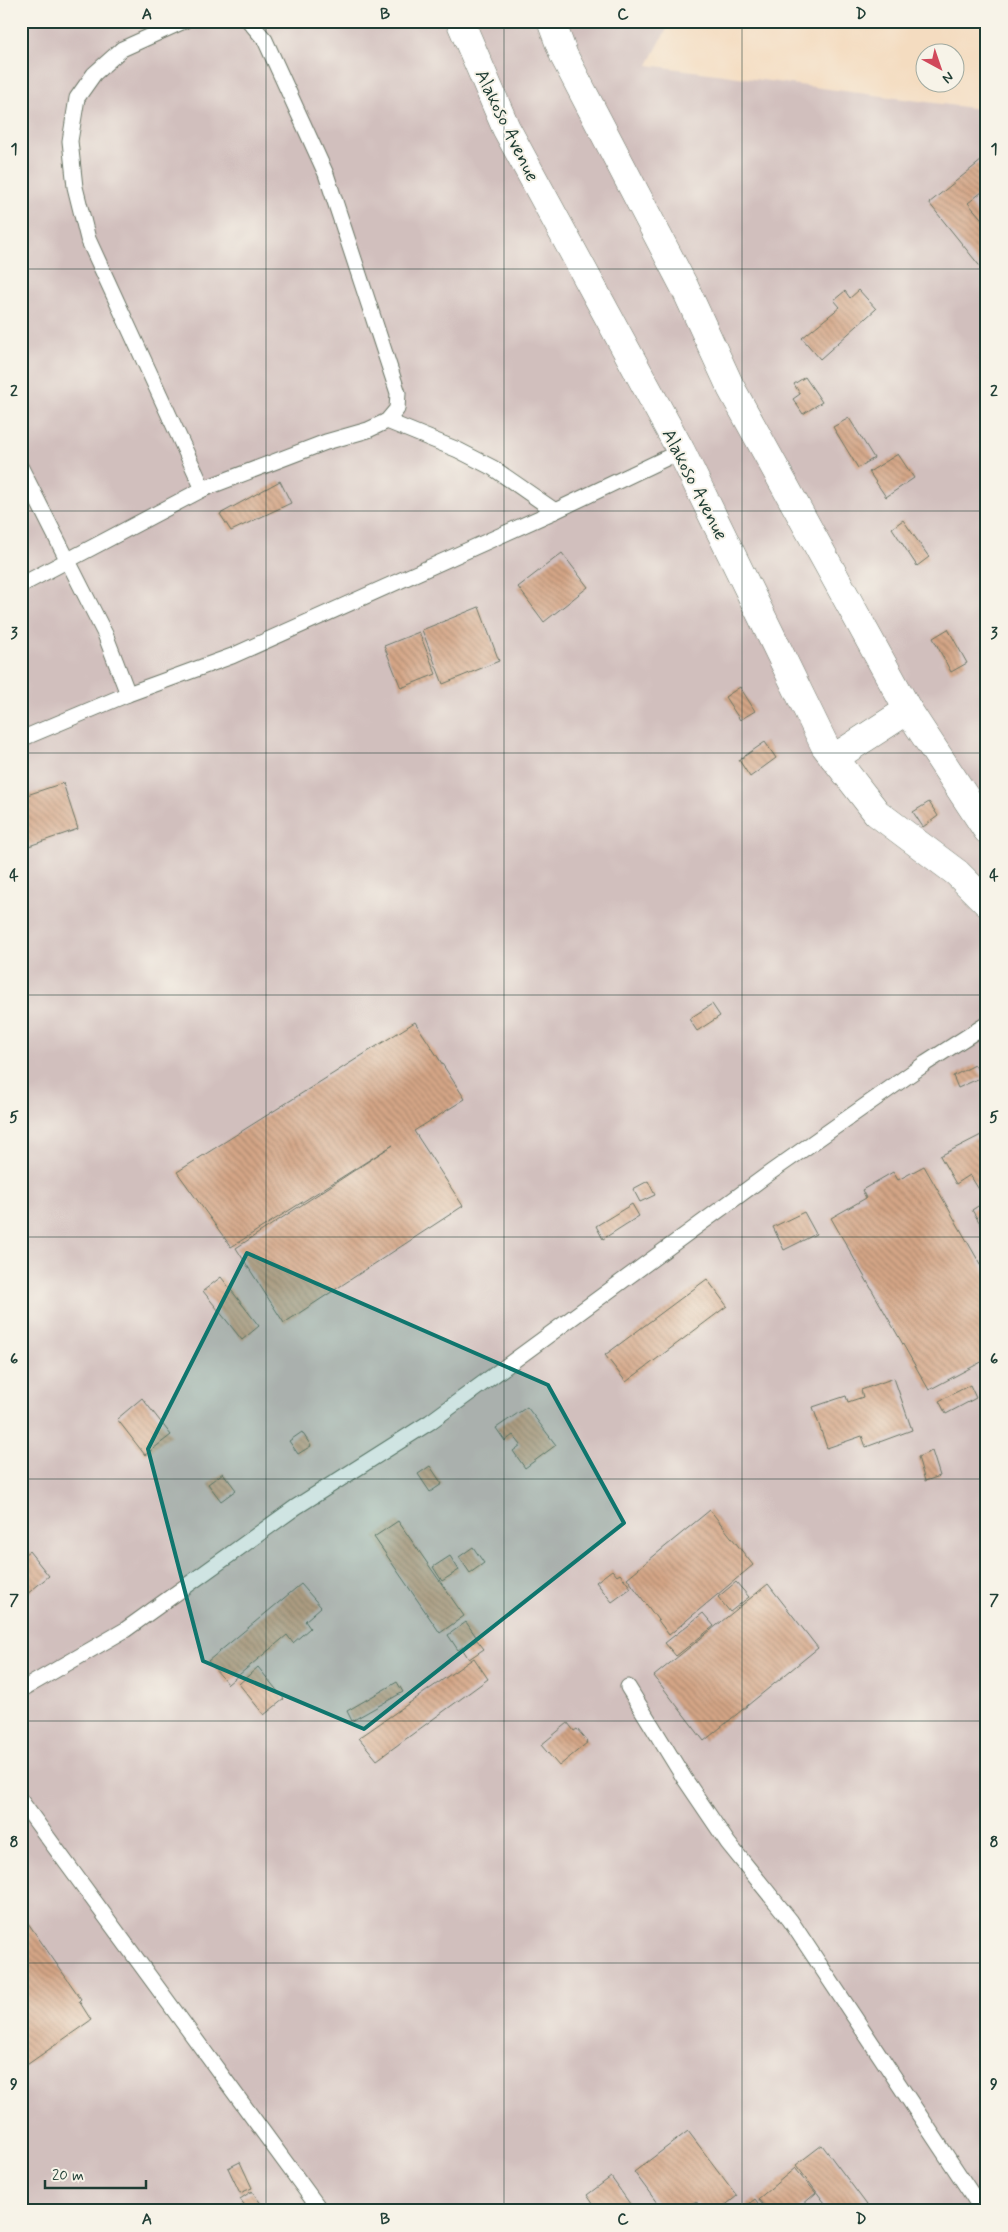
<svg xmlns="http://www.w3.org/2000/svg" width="1008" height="2232" viewBox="0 0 1008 2232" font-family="Mynerve,sans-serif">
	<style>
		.industrial { fill: #d1bfbd }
		.building { fill: url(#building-back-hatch) }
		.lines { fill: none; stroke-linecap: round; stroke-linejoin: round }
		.service-casing { stroke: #6a7565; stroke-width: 17 }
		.tertiary-casing { stroke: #6a7565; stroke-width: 29 }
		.service { stroke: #fff; stroke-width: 15 }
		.tertiary { stroke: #fff; stroke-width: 28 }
		.marked { fill: #0f766e; fill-opacity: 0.2; stroke: #0f766e; stroke-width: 4; stroke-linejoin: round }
		.grid { fill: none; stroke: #1f3d34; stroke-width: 1; stroke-opacity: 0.55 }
		.labels { text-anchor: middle; stroke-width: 4; stroke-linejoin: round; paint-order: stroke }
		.street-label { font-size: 19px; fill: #1f3d34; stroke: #f7f3e8 }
		.neatline { fill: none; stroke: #1f3d34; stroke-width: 2 }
		.grid-label { font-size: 16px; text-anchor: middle; font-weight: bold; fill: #1f3d34 }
	</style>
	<defs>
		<pattern id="building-back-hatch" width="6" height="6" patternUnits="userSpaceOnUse" patternTransform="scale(1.25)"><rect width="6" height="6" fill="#d4a586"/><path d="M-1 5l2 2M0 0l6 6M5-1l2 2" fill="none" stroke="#ab886e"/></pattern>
	</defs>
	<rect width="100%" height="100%" fill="#f7f3e8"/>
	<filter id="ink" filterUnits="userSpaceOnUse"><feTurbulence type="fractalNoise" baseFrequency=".02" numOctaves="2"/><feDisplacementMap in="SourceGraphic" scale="10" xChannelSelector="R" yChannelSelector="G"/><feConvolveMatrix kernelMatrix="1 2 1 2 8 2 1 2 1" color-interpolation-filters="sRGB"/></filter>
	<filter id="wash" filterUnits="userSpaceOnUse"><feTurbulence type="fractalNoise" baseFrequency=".0096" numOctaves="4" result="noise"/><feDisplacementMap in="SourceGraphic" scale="20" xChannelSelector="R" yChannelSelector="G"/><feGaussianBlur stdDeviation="1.12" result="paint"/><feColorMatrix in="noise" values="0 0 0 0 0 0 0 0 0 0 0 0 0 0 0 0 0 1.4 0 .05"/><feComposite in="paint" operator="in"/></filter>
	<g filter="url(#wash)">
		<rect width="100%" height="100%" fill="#f4dcc0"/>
		<path class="industrial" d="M 21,21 L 671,21 L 648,65 L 987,110 L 987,2211 L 21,2211 Z"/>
		<g id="blocks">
			<g class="building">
				<path d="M 987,156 L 987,198 L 982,192 L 968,203 L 987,225 L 987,275 L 929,203 Z"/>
				<path d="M 859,290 L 876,309 L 820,359 L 802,338 L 840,307 L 834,300 L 845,291 L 850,298 Z"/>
				<path d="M 805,377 L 822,402 L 803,414 L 793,399 L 800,394 L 794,384 Z"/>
				<path d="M 849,418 L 874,458 L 858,468 L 833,427 Z"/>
				<path d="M 898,454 L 914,478 L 886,497 L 869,472 Z"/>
				<path d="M 280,481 L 291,503 L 231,531 L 220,514 Z"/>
				<path d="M 903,520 L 929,557 L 917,566 L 892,528 Z"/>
				<path d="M 562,553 L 588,587 L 544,622 L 518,587 Z"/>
				<path d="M 479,607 L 499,661 L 443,684 L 422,630 Z"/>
				<path d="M 948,629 L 967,663 L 951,672 L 933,638 Z"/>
				<path d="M 419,632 L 436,674 L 401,688 L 384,646 Z"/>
				<path d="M 740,687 L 755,711 L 740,720 L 725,697 Z"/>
				<path d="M 765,742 L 776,758 L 750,777 L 739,760 Z"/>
				<path d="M 63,783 L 78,829 L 29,846 L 21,824 L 21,797 Z"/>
				<path d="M 929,802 L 938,816 L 923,827 L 913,812 Z"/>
				<path d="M 712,1004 L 720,1016 L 697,1031 L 689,1019 Z"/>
				<path d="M 415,1022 L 465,1099 L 414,1131 L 463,1206 L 284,1323 L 236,1248 L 393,1145 L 231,1247 L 177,1172 Z"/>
				<path d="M 975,1065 L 982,1077 L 958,1088 L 953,1076 Z"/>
				<path d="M 987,1132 L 987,1235 L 972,1210 L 986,1201 L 970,1175 L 956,1184 L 940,1156 Z"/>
				<path d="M 924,1166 L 987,1276 L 987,1359 L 929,1390 L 831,1218 L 866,1198 L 862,1190 L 893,1172 L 898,1180 Z"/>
				<path d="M 648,1181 L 655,1195 L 640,1202 L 633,1189 Z"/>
				<path d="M 632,1204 L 639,1216 L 603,1239 L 596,1226 Z"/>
				<path d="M 804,1212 L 816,1234 L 784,1250 L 773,1227 Z"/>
				<path d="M 221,1277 L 259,1326 L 242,1340 L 203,1291 Z"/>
				<path d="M 707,1279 L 727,1306 L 626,1382 L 605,1355 Z"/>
				<path d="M 894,1378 L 912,1430 L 866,1447 L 862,1436 L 827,1448 L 813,1407 L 846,1396 L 848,1402 L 863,1397 L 861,1390 Z"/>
				<path d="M 970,1385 L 976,1398 L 946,1414 L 939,1401 Z"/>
				<path d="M 142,1398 L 171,1435 L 145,1455 L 117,1419 Z"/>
				<path d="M 527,1407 L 556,1445 L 525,1468 L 513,1451 L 521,1445 L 513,1435 L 505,1441 L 496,1428 Z"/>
				<path d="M 302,1432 L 311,1446 L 298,1454 L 289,1441 Z"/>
				<path d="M 932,1451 L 940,1476 L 925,1481 L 918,1457 Z"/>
				<path d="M 430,1466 L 442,1484 L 430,1492 L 418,1474 Z"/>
				<path d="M 223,1473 L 236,1490 L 221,1501 L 208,1484 Z"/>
				<path d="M 710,1510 L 753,1565 L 669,1635 L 627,1578 Z"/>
				<path d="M 398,1521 L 464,1616 L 440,1633 L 374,1537 Z"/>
				<path d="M 473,1547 L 484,1563 L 470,1573 L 459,1557 Z"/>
				<path d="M 29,1551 L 49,1576 L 21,1599 L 21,1557 Z"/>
				<path d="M 450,1556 L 459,1570 L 442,1581 L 433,1567 Z"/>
				<path d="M 612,1570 L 617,1576 L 620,1574 L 631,1588 L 612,1602 L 596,1582 Z"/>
				<path d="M 736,1582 L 749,1597 L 730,1612 L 718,1597 Z"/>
				<path d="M 301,1584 L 321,1607 L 305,1621 L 310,1628 L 293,1643 L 287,1635 L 228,1684 L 208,1661 Z"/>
				<path d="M 768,1584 L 818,1648 L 704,1741 L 654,1676 Z"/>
				<path d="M 703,1613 L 714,1626 L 676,1656 L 665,1643 Z"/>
				<path d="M 466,1622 L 477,1638 L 458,1650 L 448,1635 Z"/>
				<path d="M 477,1640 L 484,1649 L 469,1659 L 463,1650 Z"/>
				<path d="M 474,1658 L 488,1679 L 377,1760 L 359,1738 Z"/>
				<path d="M 258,1667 L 284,1699 L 264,1715 L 239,1684 Z"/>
				<path d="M 397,1682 L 403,1692 L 352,1721 L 347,1711 Z"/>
				<path d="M 568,1723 L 574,1731 L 577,1729 L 588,1742 L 559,1766 L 541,1745 Z"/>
				<path d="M 21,1913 L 81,1999 L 79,2001 L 91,2020 L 21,2069 Z"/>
				<path d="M 688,2131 L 737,2196 L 718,2211 L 703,2211 L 696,2201 L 683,2211 L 663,2211 L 634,2172 Z"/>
				<path d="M 822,2145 L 867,2205 L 860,2211 L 831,2211 L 796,2165 Z"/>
				<path d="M 240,2162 L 252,2188 L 240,2193 L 228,2168 Z"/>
				<path d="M 795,2168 L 816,2193 L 795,2211 L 768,2211 L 758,2199 Z"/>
				<path d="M 611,2177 L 635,2211 L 598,2211 L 587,2195 Z"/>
				<path d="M 252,2191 L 266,2211 L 249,2211 L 240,2199 Z"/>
				<path d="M 755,2199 L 764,2211 L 740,2211 Z"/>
			</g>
		</g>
	</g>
	<g filter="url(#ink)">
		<use href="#blocks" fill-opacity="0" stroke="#6a7565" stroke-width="1"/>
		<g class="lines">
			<g class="service-casing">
				<g id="service">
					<path d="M 184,21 L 122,49 L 94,74 L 77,98 L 70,141 L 75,187 L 88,239 L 203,489"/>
					<path d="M 387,421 L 458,450 L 493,468 L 555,511"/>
					<path d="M 21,468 L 105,634 L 128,694"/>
					<path d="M 21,585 L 203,489 L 326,442 L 368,430 L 387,421 L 397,409 L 398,393 L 326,174 L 265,40 L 249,21"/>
					<path d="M 21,739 L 128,694 L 232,656 L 555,511 L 681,451"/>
					<path d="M 628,1687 L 684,1778 L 728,1843 L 790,1920 L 983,2211"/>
					<path d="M 21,1690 L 125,1630 L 296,1507 L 430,1422 L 771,1172 L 926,1063 L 987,1024"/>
					<path d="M 21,1801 L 321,2211"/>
				</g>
			</g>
			<g class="tertiary-casing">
				<g id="tertiary">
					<path d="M 460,21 L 506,128 L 681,451 L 825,746 L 877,813 L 957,873 L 987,903"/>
					<path d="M 551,21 L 564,56 L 685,288 L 731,388 L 908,710 L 987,830"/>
					<path d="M 834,758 L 908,710"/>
				</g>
			</g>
			<use href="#service" class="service"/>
			<use href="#tertiary" class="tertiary"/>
		</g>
	</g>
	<path class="marked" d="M 247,1253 L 548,1385 L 624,1523 L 364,1729 L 203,1661 L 148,1449 Z"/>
	<path class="grid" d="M 266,21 L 266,2211M 504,21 L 504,2211M 742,21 L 742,2211M 21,269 L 987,269M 21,511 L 987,511M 21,753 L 987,753M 21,995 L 987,995M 21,1237 L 987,1237M 21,1479 L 987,1479M 21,1721 L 987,1721M 21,1963 L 987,1963"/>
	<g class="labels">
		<g class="street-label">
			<text transform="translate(508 125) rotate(64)" y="7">Alakoso Avenue</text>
			<text transform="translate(696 484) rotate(63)" y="7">Alakoso Avenue</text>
		</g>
	</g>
	<rect width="1008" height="2232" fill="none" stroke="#f7f3e8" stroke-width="55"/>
	<g transform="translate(940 68) rotate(140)"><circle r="24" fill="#f7f3e8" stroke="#a1aaa0"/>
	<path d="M0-4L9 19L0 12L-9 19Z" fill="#d1495b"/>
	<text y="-8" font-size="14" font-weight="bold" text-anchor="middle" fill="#1f3d34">N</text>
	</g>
	<path d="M45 2180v8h101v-8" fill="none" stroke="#1f3d34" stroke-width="2.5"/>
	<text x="52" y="2180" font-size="15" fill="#1f3d34" stroke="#f7f3e8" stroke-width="4" paint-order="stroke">20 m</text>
	<rect x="28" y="28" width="952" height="2176" class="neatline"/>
	<g class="grid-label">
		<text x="147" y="19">A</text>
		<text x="385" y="19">B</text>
		<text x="623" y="19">C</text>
		<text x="861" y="19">D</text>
		<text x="14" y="154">1</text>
		<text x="994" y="154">1</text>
		<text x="14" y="396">2</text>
		<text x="994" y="396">2</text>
		<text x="14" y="638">3</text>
		<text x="994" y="638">3</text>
		<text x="14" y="880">4</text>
		<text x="994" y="880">4</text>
		<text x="14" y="1122">5</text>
		<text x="994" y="1122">5</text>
		<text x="14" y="1364">6</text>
		<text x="994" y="1364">6</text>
		<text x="14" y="1605">7</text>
		<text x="994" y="1605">7</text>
		<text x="14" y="1847">8</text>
		<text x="994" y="1847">8</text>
		<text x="14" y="2089">9</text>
		<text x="994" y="2089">9</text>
		<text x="147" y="2224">A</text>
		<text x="385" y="2224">B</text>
		<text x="623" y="2224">C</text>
		<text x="861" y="2224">D</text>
	</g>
</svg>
